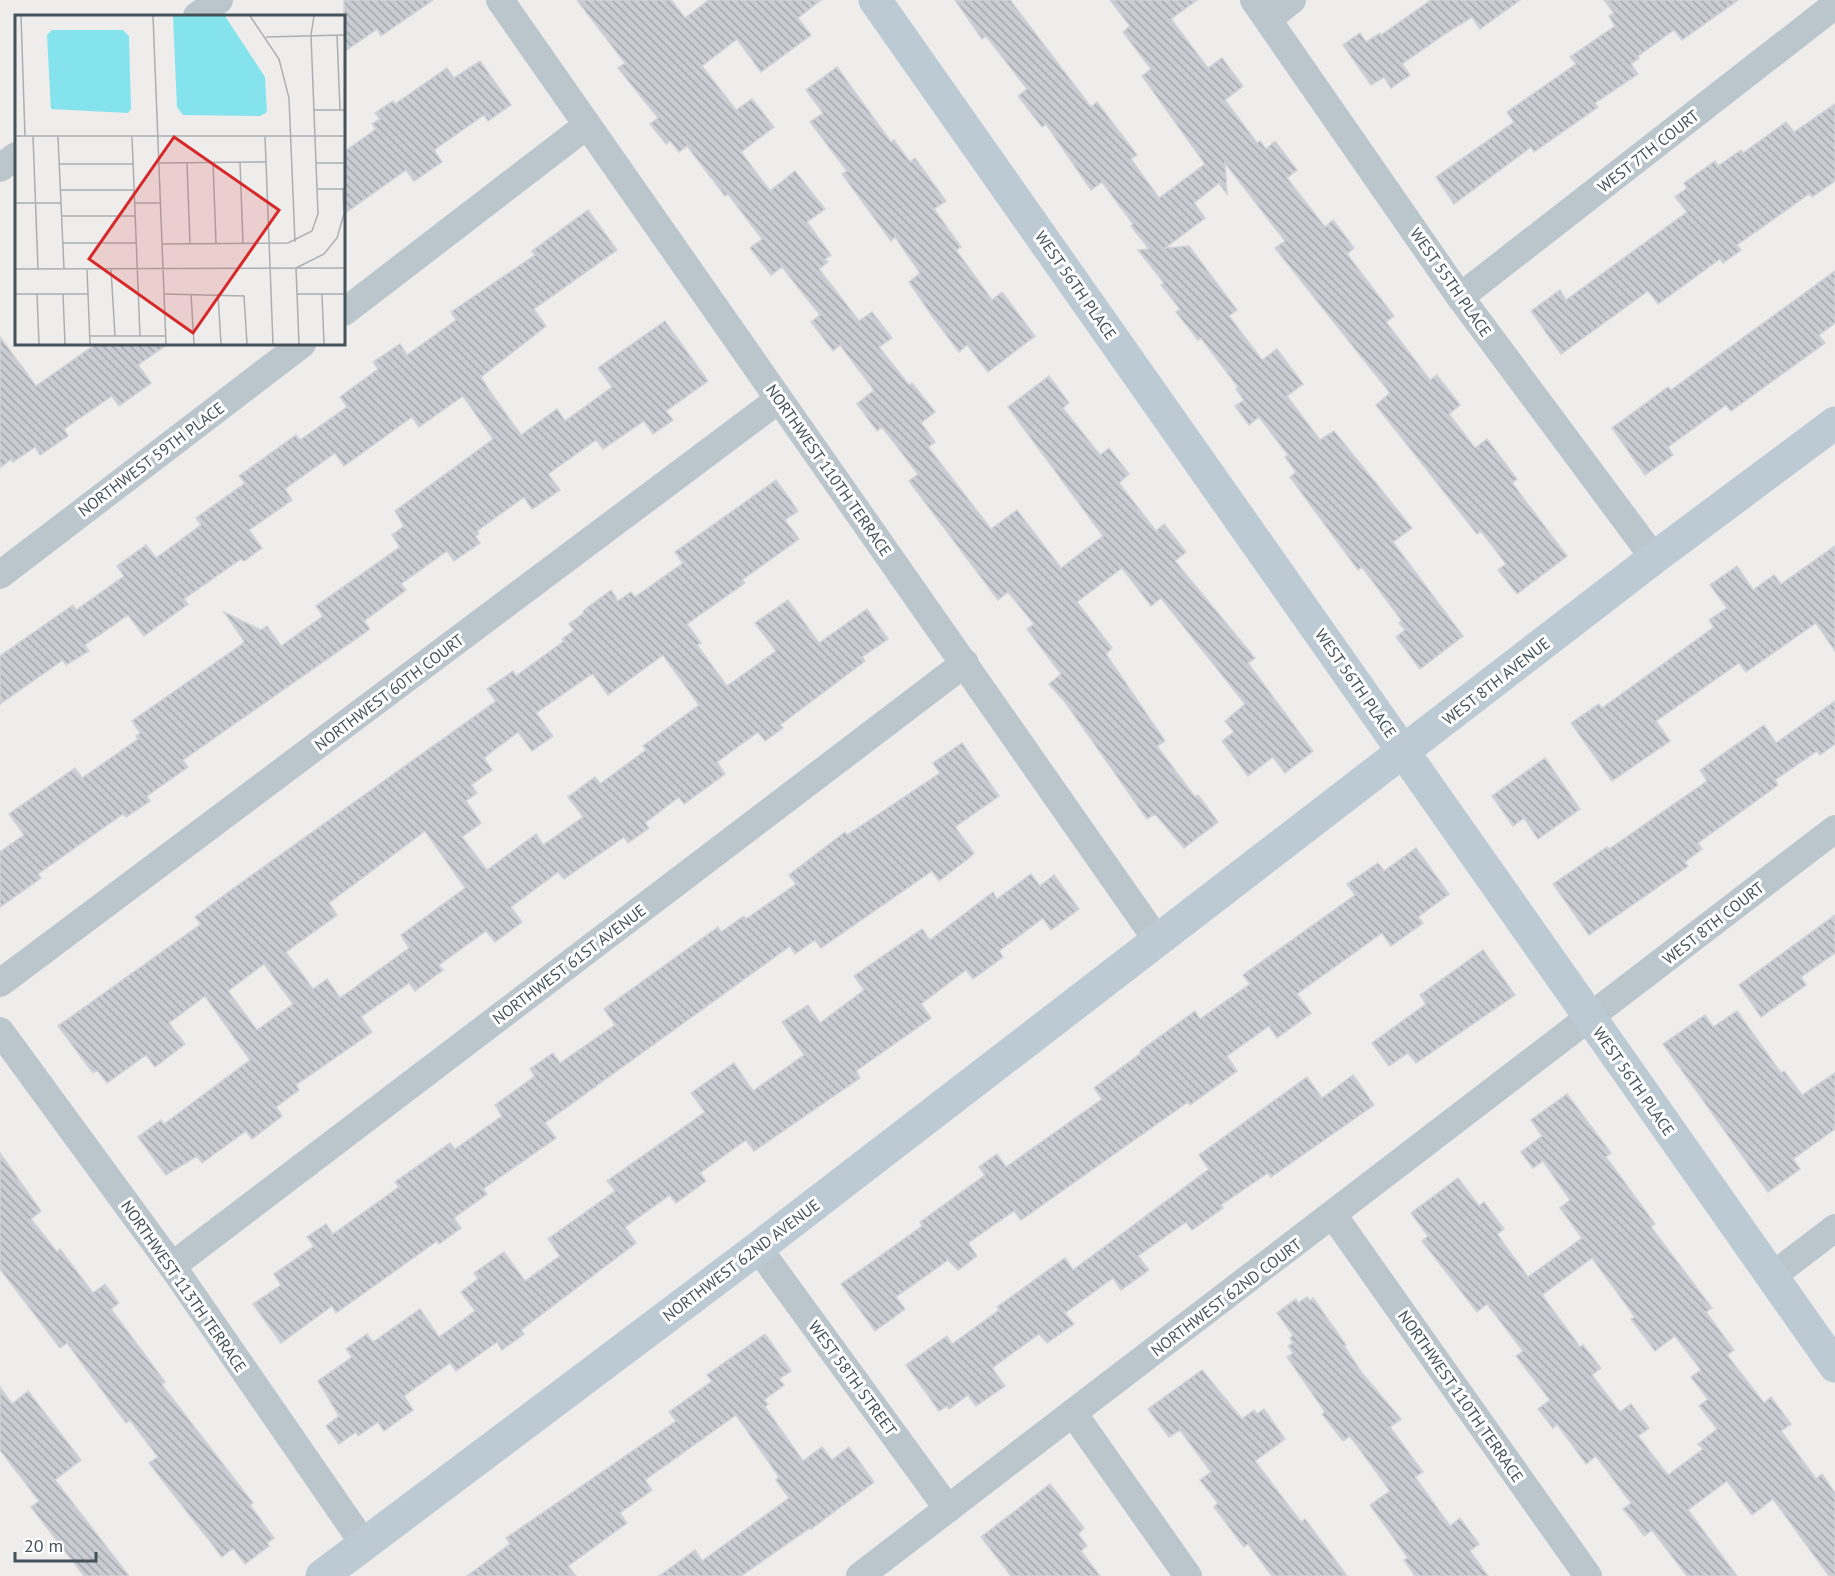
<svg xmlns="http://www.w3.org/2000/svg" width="1835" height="1576" viewBox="0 0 1835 1576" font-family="'PT Sans',sans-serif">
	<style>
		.building { fill: url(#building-back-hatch); stroke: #d0d3d8; stroke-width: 1.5; fill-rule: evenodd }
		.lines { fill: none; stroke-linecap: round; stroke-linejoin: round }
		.street { stroke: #bac6cc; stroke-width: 28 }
		.secondary { stroke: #bccad4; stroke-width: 33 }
		.labels { text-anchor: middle; stroke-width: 6; stroke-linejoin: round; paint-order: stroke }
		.street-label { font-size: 16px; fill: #44525a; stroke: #fff }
		.inset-road { fill: none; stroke: #abaeb2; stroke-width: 1.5 }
		.view { fill: #d62828; fill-opacity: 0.15; stroke: #d62828; stroke-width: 3 }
		.inset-edge { fill: none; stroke: #44525a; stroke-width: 3 }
	</style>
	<defs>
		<pattern id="building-back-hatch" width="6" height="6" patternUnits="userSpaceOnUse" patternTransform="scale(1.5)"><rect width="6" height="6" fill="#c9ccd2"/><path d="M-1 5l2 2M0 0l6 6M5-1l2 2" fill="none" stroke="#a5a8ad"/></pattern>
	</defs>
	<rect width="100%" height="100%" fill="#efecec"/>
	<g class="building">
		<path d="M 344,0 L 433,0 L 381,36 L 377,29 L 344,52 Z"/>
		<path d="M 577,0 L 671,0 L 685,18 L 709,0 L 821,0 L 798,18 L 811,35 L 761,72 L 737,39 L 702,66 L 736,110 L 752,99 L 774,127 L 741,152 L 770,191 L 795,171 L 825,209 L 807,222 L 831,255 L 825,259 L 828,262 L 819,269 L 859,321 L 872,312 L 892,338 L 879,347 L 909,385 L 912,383 L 935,412 L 921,423 L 935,442 L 928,447 L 991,529 L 1017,510 L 1061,568 L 1103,536 L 1008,407 L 1049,376 L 1069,403 L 1063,408 L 1100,455 L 1109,448 L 1129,474 L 1119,483 L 1156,531 L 1164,524 L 1186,552 L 1175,561 L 1255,658 L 1248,663 L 1313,751 L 1285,773 L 1273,757 L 1248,776 L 1222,741 L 1234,732 L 1225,721 L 1245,704 L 1161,598 L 1151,606 L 1122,568 L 1077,602 L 1112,648 L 1106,654 L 1165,741 L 1157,746 L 1195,797 L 1198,795 L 1218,822 L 1184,848 L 1155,814 L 1147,819 L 1065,702 L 1049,684 L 1061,674 L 1027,629 L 1034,624 L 1008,592 L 998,600 L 909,481 L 918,474 L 882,427 L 877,431 L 857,404 L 874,390 L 840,345 L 833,351 L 811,322 L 820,315 L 782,267 L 771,275 L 750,248 L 762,239 L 728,194 L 725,196 L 687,146 L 679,152 L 670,141 L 666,144 L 650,124 L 658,118 L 618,68 L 625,63 Z"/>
		<path d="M 955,0 L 1010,0 L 1091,107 L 1097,102 L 1137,155 L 1131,159 L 1159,198 L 1205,164 L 1142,76 L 1151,69 L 1123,32 L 1130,26 L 1110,0 L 1197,0 L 1171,19 L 1208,68 L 1222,58 L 1243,86 L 1225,100 L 1257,143 L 1260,141 L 1266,149 L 1275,141 L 1297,170 L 1287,178 L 1325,227 L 1333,220 L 1354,248 L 1347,254 L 1394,316 L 1386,322 L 1430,380 L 1437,375 L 1460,405 L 1449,414 L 1475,448 L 1487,439 L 1517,479 L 1512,483 L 1567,556 L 1517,594 L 1498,570 L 1506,564 L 1481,531 L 1477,534 L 1376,405 L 1390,393 L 1275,248 L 1285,241 L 1225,163 L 1227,194 L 1219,183 L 1194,203 L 1205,218 L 1165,248 L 1189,246 L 1237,310 L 1229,316 L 1262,360 L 1277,349 L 1303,384 L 1287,396 L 1320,440 L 1334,431 L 1412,528 L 1393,542 L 1463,636 L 1420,669 L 1396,637 L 1405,630 L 1399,623 L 1402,621 L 1362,567 L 1358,570 L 1290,477 L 1296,472 L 1285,457 L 1288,455 L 1259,417 L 1249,425 L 1235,406 L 1244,400 L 1236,389 L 1238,387 L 1201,338 L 1198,340 L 1176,312 L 1180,309 L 1161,285 L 1164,283 L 1138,250 L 1149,249 L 1131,226 L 1133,224 L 1102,182 L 1091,190 L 1046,124 L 1042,127 L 1018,96 L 1027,89 L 986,36 L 982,39 Z"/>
		<path d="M 1431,0 L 1520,0 L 1480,29 L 1472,17 L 1448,32 L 1402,64 L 1410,75 L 1391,88 L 1384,77 L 1371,85 L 1343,45 L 1360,33 L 1366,42 L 1380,33 L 1381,35 Z"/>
		<path d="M 1604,0 L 1738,0 L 1682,40 L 1674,30 L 1638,56 L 1639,58 L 1631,64 L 1638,74 L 1595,103 L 1598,107 L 1534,152 L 1531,147 L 1454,204 L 1436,177 L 1514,122 L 1507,112 L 1576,64 L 1570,57 L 1615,26 L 1609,16 L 1614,13 Z"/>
		<path d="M 480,61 L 511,105 L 488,121 L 484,115 L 434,150 L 442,162 L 414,181 L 406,170 L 344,214 L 344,152 L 376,129 L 372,124 L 380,119 L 375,113 L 393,101 L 395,104 L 447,68 L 454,78 Z"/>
		<path d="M 837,67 L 891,142 L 894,140 L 910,162 L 915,158 L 946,201 L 934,209 L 961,247 L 956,250 L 992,300 L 1002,292 L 1035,336 L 988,372 L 967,345 L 959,352 L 932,316 L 909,282 L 920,273 L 895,237 L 891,241 L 842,174 L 847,171 L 810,122 L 823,113 L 806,90 Z"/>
		<path d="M 1835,104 L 1835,181 L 1812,197 L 1809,194 L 1737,245 L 1741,250 L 1723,263 L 1720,259 L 1658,304 L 1648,291 L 1561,354 L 1531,311 L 1560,290 L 1566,300 L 1687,212 L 1675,197 L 1687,188 L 1684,183 L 1715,161 L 1718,166 L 1741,150 L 1743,153 L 1786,122 L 1794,132 Z"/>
		<path d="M 588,210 L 617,250 L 534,309 L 546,326 L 481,377 L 491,393 L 521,435 L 557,409 L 565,421 L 612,387 L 598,368 L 665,321 L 708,381 L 666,411 L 673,420 L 653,434 L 644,421 L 603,449 L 596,440 L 548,474 L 560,490 L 532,509 L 524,497 L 477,531 L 479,534 L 475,536 L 480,543 L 454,561 L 447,551 L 401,584 L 406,590 L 364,621 L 370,629 L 183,760 L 188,767 L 147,796 L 150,801 L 126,817 L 123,814 L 38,874 L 41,878 L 0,907 L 0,852 L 24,835 L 9,814 L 75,768 L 82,778 L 138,739 L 136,736 L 140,733 L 132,721 L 242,644 L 244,641 L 224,612 L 261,630 L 267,626 L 281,646 L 323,616 L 316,606 L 400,547 L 392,535 L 404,526 L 395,511 L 493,439 L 463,396 L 419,427 L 412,417 L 344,466 L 335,453 L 285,489 L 292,500 L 249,530 L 262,548 L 244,561 L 241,559 L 184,599 L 188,604 L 144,636 L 128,615 L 85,645 L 89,651 L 66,665 L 63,660 L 0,704 L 0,656 L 73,605 L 76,610 L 124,576 L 117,566 L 146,545 L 156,558 L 201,525 L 196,518 L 245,483 L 239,476 L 296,435 L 300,440 L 347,407 L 340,397 L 378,369 L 373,362 L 400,344 L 407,355 L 456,320 L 451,312 L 535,255 L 532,251 Z"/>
		<path d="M 1835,271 L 1835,323 L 1819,335 L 1825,343 L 1731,411 L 1726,405 L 1668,447 L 1673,455 L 1645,475 L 1612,428 L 1668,387 L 1671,390 Z"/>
		<path d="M 0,337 L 36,386 L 96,344 L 168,344 L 138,365 L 151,383 L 119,406 L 112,396 L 64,429 L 68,436 L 40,455 L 35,447 L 13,462 L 11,459 L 0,468 Z"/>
		<path d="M 776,480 L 798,511 L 785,520 L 799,539 L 742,580 L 745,583 L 687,624 L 701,643 L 697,645 L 727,686 L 776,651 L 755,623 L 788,600 L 819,643 L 867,609 L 888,639 L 862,657 L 865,661 L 780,725 L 783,728 L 765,741 L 758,732 L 717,762 L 725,774 L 684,804 L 679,797 L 645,823 L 649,828 L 628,843 L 624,837 L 564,879 L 558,872 L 511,907 L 522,922 L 495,942 L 486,931 L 439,965 L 443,970 L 415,991 L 409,983 L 361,1017 L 372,1032 L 296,1085 L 299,1090 L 276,1107 L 282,1116 L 252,1139 L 246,1131 L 202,1163 L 197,1156 L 166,1175 L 138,1137 L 161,1120 L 164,1124 L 250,1060 L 205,996 L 169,1023 L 185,1044 L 155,1067 L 146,1055 L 107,1083 L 97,1070 L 93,1073 L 58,1026 L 201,924 L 195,917 L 231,890 L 496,701 L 487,689 L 513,671 L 516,676 L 564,641 L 562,639 L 574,630 L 569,624 L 584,613 L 583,611 L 611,590 L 618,601 L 631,592 L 635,597 L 683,563 L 675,552 ZM 663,655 L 699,705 L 643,746 L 646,750 L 600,784 L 595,777 L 568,797 L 583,817 L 543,845 L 536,834 L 487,870 L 462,837 L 481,823 L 466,801 L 477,793 L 471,785 L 492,770 L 484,758 L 518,732 L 532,751 L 553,736 L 536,713 L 589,676 L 593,674 L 608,695 ZM 425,831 L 465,888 L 401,935 L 409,948 L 340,998 L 327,979 L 313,989 L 286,952 L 337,915 L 329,903 ZM 264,964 L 293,1004 L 257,1030 L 228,991 Z"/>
		<path d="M 1835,546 L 1835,651 L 1816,623 L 1746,672 L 1739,663 L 1656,721 L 1670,741 L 1612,781 L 1571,723 L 1599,704 L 1602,708 L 1714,627 L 1709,620 L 1727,608 L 1710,585 L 1737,566 L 1753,590 L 1774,575 L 1781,584 Z"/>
		<path d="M 1835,701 L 1835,744 L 1820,755 L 1817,751 L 1775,780 L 1778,785 L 1698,843 L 1702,849 L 1685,862 L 1688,866 L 1589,935 L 1553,884 L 1607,847 L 1609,849 L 1707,781 L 1700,770 L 1764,725 L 1776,743 Z"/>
		<path d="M 962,743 L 999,796 L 955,827 L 974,853 L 969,858 L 939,881 L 932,871 L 821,948 L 815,940 L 795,954 L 790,946 L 545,1123 L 556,1138 L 483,1189 L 487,1194 L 454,1218 L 461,1228 L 439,1244 L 437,1241 L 336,1313 L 332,1306 L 281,1343 L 253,1304 L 281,1285 L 274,1274 L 314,1246 L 307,1237 L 326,1224 L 333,1234 L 399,1187 L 395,1182 L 450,1143 L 455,1149 L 502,1116 L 495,1105 L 535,1076 L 530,1069 L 553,1053 L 560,1063 L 615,1025 L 604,1009 L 718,927 L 721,932 L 744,916 L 746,919 L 796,884 L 789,875 L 845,832 L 847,835 L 940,773 L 933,763 Z"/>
		<path d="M 1545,758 L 1580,809 L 1538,839 L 1524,818 L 1513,826 L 1492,796 Z"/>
		<path d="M 1416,848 L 1449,894 L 1418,917 L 1423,923 L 1391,946 L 1382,933 L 1297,994 L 1311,1013 L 1277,1038 L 1269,1026 L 1227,1056 L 1237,1071 L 1190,1105 L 1188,1102 L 1021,1220 L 1014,1211 L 968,1243 L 977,1256 L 958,1270 L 948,1260 L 896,1297 L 905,1309 L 875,1331 L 841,1284 L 922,1226 L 920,1222 L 985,1175 L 979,1167 L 997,1154 L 1006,1167 L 1102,1099 L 1094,1088 L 1141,1053 L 1140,1051 L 1195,1011 L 1200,1019 L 1250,984 L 1243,975 L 1355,895 L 1347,884 L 1378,863 L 1384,871 Z"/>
		<path d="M 1031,874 L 1040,886 L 1054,875 L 1079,909 L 1051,930 L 1043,918 L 999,951 L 1003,957 L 973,979 L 966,970 L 921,1004 L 931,1018 L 856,1071 L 860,1078 L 754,1151 L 746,1140 L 700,1173 L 706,1181 L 676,1203 L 670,1195 L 625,1227 L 636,1243 L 521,1330 L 524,1334 L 502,1350 L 497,1342 L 456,1371 L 450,1363 L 404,1396 L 413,1410 L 384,1431 L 378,1422 L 358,1436 L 356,1432 L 339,1444 L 326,1426 L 339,1416 L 318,1381 L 352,1357 L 346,1349 L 367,1334 L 373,1342 L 420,1309 L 439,1337 L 475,1311 L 461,1292 L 478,1279 L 474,1273 L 504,1252 L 525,1281 L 560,1256 L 548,1239 L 615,1191 L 607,1181 L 705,1112 L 691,1093 L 734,1063 L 753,1091 L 804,1055 L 782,1022 L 808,1005 L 820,1023 L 864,990 L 854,976 L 922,929 L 930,940 L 993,892 L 997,899 Z"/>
		<path d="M 1835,915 L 1835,953 L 1801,977 L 1806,985 L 1761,1017 L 1739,985 Z"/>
		<path d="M 1483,950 L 1515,995 L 1416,1063 L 1408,1053 L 1389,1066 L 1372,1043 L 1426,1004 L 1420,995 Z"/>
		<path d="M 1737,1011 L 1781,1073 L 1784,1071 L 1802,1095 L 1835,1073 L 1835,1129 L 1793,1159 L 1800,1169 L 1768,1192 L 1663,1044 L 1705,1015 L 1713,1027 Z"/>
		<path d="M 1353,1075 L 1374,1105 L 1271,1177 L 1268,1173 L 1221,1205 L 1223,1208 L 1192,1230 L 1186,1222 L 1138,1256 L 1149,1270 L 1121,1290 L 1113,1278 L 1065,1313 L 1074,1324 L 1047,1343 L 1039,1334 L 992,1368 L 1005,1386 L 976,1406 L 968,1395 L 949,1409 L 947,1406 L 939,1411 L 906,1365 L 947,1336 L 952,1344 L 999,1310 L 997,1307 L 1065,1258 L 1073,1270 L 1209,1169 L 1199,1155 L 1307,1077 L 1322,1098 Z"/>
		<path d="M 1567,1094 L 1611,1153 L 1606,1157 L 1655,1224 L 1651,1227 L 1712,1308 L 1706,1312 L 1734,1350 L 1727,1355 L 1764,1403 L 1771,1397 L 1791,1424 L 1781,1431 L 1816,1479 L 1822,1474 L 1835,1493 L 1835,1576 L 1829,1576 L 1773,1499 L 1752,1515 L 1727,1481 L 1688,1510 L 1737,1576 L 1687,1576 L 1652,1530 L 1644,1536 L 1634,1522 L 1623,1509 L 1631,1503 L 1596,1456 L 1586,1464 L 1557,1424 L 1553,1428 L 1538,1409 L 1550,1400 L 1516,1356 L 1523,1351 L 1487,1304 L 1477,1312 L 1422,1241 L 1428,1236 L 1411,1213 L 1458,1178 L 1479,1206 L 1484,1202 L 1504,1229 L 1497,1234 L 1528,1277 L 1582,1238 L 1560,1208 L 1570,1200 L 1543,1161 L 1533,1168 L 1521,1152 L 1542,1136 L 1531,1120 ZM 1592,1258 L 1635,1317 L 1631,1319 L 1655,1351 L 1675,1336 L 1701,1370 L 1691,1377 L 1708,1399 L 1699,1406 L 1717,1429 L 1698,1444 L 1703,1449 L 1668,1475 L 1638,1436 L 1649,1428 L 1631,1404 L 1620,1412 L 1592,1375 L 1601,1368 L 1583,1345 L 1580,1347 L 1542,1295 Z"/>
		<path d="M 0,1153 L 41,1211 L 31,1219 L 57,1252 L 60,1249 L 93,1293 L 105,1284 L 119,1303 L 111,1309 L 165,1382 L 162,1385 L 253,1503 L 250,1505 L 274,1538 L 267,1543 L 269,1546 L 245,1564 L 233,1548 L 222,1557 L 149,1463 L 158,1457 L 130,1420 L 126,1423 L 67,1343 L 60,1348 L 0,1269 Z"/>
		<path d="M 1307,1297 L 1310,1301 L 1313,1298 L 1346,1345 L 1344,1346 L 1362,1373 L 1401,1419 L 1390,1427 L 1423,1472 L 1415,1477 L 1450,1526 L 1460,1518 L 1479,1544 L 1470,1551 L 1488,1576 L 1415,1576 L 1404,1560 L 1408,1558 L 1370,1505 L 1390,1491 L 1350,1436 L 1343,1441 L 1322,1414 L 1325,1412 L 1287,1357 L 1293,1353 L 1288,1346 L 1293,1343 L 1290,1338 L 1293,1335 L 1277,1313 L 1296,1299 L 1298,1303 Z"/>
		<path d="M 765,1334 L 791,1371 L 779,1379 L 784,1385 L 764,1400 L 768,1404 L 765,1407 L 803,1461 L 822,1447 L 832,1460 L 849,1447 L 874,1482 L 811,1529 L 810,1528 L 741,1576 L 659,1576 L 695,1550 L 702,1561 L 789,1498 L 776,1480 L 779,1477 L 736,1415 L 645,1480 L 652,1490 L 620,1513 L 627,1523 L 568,1566 L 576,1576 L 467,1576 L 510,1544 L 506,1538 L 676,1421 L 669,1412 L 712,1381 L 707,1375 Z"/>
		<path d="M 1202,1370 L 1242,1419 L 1254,1410 L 1257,1414 L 1264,1409 L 1285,1439 L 1255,1461 L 1301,1522 L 1305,1519 L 1347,1576 L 1272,1576 L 1248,1544 L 1244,1547 L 1214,1507 L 1218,1503 L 1200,1480 L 1211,1472 L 1180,1430 L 1169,1437 L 1148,1409 Z"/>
		<path d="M 0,1387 L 12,1404 L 28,1391 L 81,1460 L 55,1480 L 129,1576 L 84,1576 L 31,1507 L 39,1501 L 0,1450 Z"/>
		<path d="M 1050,1484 L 1084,1528 L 1078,1534 L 1087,1546 L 1081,1551 L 1100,1576 L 1011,1576 L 981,1537 Z"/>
	</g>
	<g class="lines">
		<g class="street">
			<path d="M 500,0 L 1157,940"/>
			<path d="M 1254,0 L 1460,297 L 1654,558"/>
			<path d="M 197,16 L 219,0"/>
			<path d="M 1268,19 L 1292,0"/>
			<path d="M 0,168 L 16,156"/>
			<path d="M 1460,297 L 1835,5"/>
			<path d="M 344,312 L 586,126"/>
			<path d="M 0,575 L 302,344"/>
			<path d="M 0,983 L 778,400"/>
			<path d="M 0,1031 L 172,1266 L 364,1544"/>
			<path d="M 1333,1215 L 1588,1576"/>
			<path d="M 758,1248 L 948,1509"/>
			<path d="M 172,1266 L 965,663"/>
			<path d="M 1771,1277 L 1835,1228"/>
			<path d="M 1073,1413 L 1188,1576"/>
			<path d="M 860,1576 L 1835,829"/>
		</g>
		<g class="secondary">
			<path d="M 875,0 L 1835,1366"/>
			<path d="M 322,1576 L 758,1248 L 1654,558 L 1835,423"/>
		</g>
	</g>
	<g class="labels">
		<g class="street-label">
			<text transform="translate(1648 151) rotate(-38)" y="6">WEST 7TH COURT</text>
			<text transform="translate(1451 282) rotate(55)" y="6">WEST 55TH PLACE</text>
			<text transform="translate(1076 285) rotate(55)" y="6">WEST 56TH PLACE</text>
			<text transform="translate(151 459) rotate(-37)" y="6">NORTHWEST 59TH PLACE</text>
			<text transform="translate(829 470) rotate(55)" y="6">NORTHWEST 110TH TERRACE</text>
			<text transform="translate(1496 681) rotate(-38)" y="6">WEST 8TH AVENUE</text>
			<text transform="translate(1356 683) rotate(55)" y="6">WEST 56TH PLACE</text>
			<text transform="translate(389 692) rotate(-37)" y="6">NORTHWEST 60TH COURT</text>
			<text transform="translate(1713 923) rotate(-38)" y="6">WEST 8TH COURT</text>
			<text transform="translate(569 964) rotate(-37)" y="6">NORTHWEST 61ST AVENUE</text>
			<text transform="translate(1634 1081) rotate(55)" y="6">WEST 56TH PLACE</text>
			<text transform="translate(741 1260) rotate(-37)" y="6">NORTHWEST 62ND AVENUE</text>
			<text transform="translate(184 1286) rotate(55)" y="6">NORTHWEST 113TH TERRACE</text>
			<text transform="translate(1226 1297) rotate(-37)" y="6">NORTHWEST 62ND COURT</text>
			<text transform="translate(853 1378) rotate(54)" y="6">WEST 58TH STREET</text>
			<text transform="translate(1461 1396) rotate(55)" y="6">NORTHWEST 110TH TERRACE</text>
		</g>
	</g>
	<g transform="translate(15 15)">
		<rect width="330" height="330" fill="#efecec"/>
		<path d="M 158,1 L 210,1 L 250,62 L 252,97 L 245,101 L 168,100 L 162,92 ZM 37,15 L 108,15 L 114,21 L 116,94 L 113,98 L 36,94 L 32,20 Z" fill="#84e3ed"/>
		<path class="inset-road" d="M 6,1 L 10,121M 138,1 L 151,329M 235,1 L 264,44 L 274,83 L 280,227M 322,20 L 325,95M 251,22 L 330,20M 299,95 L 330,95M 0,121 L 330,121M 18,121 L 23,254M 250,121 L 258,329M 43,122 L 49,254M 117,122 L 125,321M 198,147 L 201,229M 225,147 L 228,229M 144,148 L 251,147M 172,148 L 175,229M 301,148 L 330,148M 44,149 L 118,149M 303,174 L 329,174M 45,175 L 119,175M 0,188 L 46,188M 119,188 L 146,188M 46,201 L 120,201M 47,228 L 121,228M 147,229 L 273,228 L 297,216 L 303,199 L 296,20 L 299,1M 0,254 L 330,253M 72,254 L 75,329M 96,254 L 100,321M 0,279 L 73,279M 22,279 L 24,329M 48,279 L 50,329M 150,279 L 229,281 L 232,329M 176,279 L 179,329M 203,279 L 206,329M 282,279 L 330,279M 307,279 L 309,329M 74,321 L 151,321M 284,329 L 281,253 L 309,239 L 322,223 L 329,199 L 328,174"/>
		<path class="view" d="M 159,122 L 264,195 L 178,318 L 74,244 Z"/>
		<rect width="330" height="330" class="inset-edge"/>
	</g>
	<path d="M15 1552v9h81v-9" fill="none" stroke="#44525a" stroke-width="3"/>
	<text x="24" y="1552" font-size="18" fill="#44525a" stroke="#ffffff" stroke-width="4.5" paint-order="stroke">20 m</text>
</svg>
